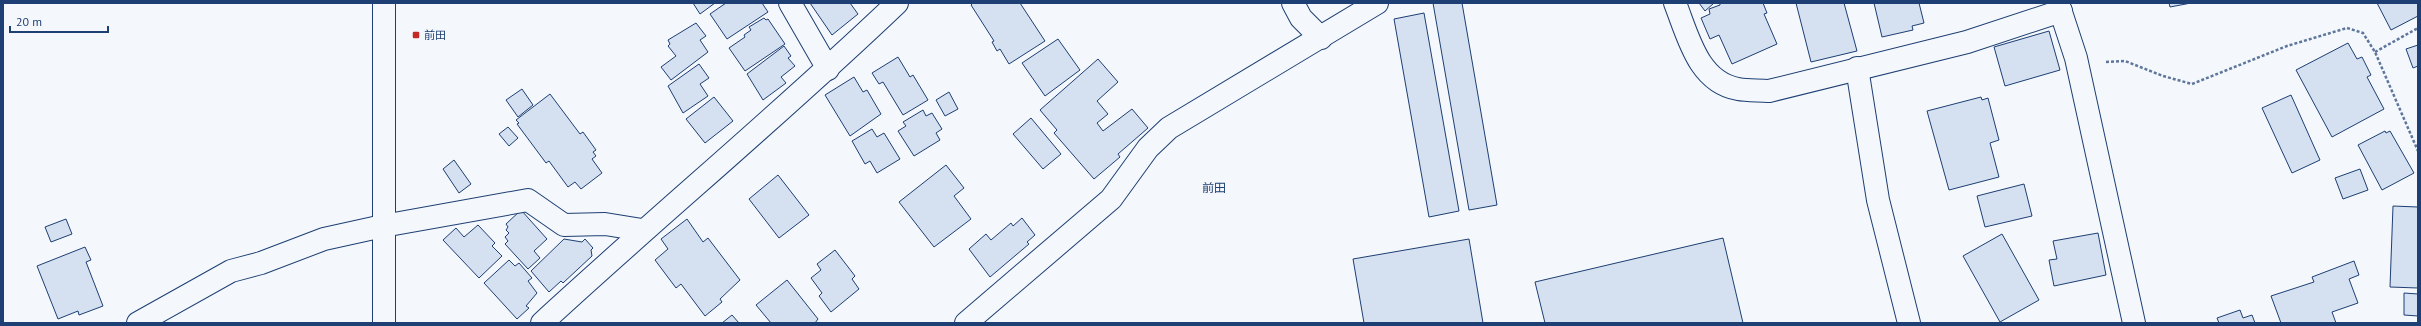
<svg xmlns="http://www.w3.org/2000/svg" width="2421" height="326" viewBox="0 0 2421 326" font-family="'PT Sans','Noto Sans JP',sans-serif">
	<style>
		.building { fill: #d5e0f0; stroke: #1d3f73 }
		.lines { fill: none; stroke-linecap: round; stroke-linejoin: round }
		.minor-casing { stroke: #1d3f73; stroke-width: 24 }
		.path { stroke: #5e769c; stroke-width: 2.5; stroke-dasharray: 3 2; stroke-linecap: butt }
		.minor { stroke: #f4f7fb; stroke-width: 22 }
		.poi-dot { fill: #c62828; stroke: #f4f7fb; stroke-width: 1.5 }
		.labels { text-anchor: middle; stroke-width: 3; stroke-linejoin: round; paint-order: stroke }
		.poi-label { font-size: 11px; fill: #1d3f73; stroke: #f4f7fb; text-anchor: start }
		.neighbourhood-label { font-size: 12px; fill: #1d3f73; stroke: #f4f7fb }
	</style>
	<rect width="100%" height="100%" fill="#f4f7fb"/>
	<g class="building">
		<path d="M 693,3 L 715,3 L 700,14 Z"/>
		<path d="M 726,3 L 762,3 L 768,12 L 727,39 L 710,14 Z"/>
		<path d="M 810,3 L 850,3 L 858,14 L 832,35 Z"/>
		<path d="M 973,3 L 1020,3 L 1045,41 L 1009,64 L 1000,49 L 997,51 L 992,42 L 994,41 L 971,5 Z"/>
		<path d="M 1433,3 L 1462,3 L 1497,205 L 1469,210 Z"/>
		<path d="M 1699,3 L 1714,3 L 1705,11 Z"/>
		<path d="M 1720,3 L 1763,3 L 1767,13 L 1764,14 L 1777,44 L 1732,64 L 1719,35 L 1710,39 L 1701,18 L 1710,14 L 1709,9 L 1720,5 Z"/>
		<path d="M 1796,3 L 1844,3 L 1857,51 L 1811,62 Z"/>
		<path d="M 1874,3 L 1919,3 L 1924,23 L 1912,26 L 1913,30 L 1882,37 Z"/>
		<path d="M 2169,3 L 2191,3 L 2170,7 Z"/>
		<path d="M 2377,3 L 2418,3 L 2418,16 L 2391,30 Z"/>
		<path d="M 1424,13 L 1459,211 L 1429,217 L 1394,19 Z"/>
		<path d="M 764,18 L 766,20 L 768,19 L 785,44 L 745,71 L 729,48 L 745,37 L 744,35 L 751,30 L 749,27 Z"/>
		<path d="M 696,23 L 706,36 L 700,40 L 708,52 L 671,80 L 661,67 L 676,56 L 668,46 L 670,44 L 668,40 Z"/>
		<path d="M 2049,31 L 2060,70 L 2005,86 L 1994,47 Z"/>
		<path d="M 1058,39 L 1080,70 L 1045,96 L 1022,63 Z"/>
		<path d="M 2348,43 L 2357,59 L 2362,57 L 2371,75 L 2367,77 L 2384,109 L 2332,137 L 2296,70 Z"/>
		<path d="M 2418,45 L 2418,66 L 2413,68 L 2406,49 Z"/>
		<path d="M 784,46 L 791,56 L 788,58 L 795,66 L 781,77 L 786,83 L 763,100 L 747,74 Z"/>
		<path d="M 898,57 L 910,77 L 913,75 L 928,100 L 903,115 L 883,82 L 879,84 L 872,73 Z"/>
		<path d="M 1098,59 L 1118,82 L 1097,101 L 1108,114 L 1097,123 L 1103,131 L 1132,109 L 1148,128 L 1118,154 L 1120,157 L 1094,179 L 1054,133 L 1057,130 L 1040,110 Z"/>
		<path d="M 699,64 L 709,78 L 700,84 L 708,96 L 683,113 L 668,86 Z"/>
		<path d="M 854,77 L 863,92 L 867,90 L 881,114 L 850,136 L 825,95 Z"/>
		<path d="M 522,89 L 533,105 L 518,117 L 506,100 Z"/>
		<path d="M 949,92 L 958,109 L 945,116 L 936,100 Z"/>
		<path d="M 550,94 L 580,134 L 583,132 L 596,150 L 593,152 L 596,156 L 592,159 L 602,173 L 581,189 L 575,182 L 568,187 L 549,161 L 546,163 L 517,124 L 519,123 L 516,120 Z"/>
		<path d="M 2291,95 L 2320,160 L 2292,173 L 2262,108 Z"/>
		<path d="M 714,97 L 733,121 L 705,143 L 686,119 Z"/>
		<path d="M 1981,97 L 1982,100 L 1988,98 L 1999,140 L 1990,143 L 1999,177 L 1949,190 L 1927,111 Z"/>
		<path d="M 923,110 L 926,116 L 932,113 L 942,129 L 936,133 L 940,140 L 914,156 L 898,131 L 906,126 L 903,122 Z"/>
		<path d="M 1031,118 L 1061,154 L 1043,169 L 1013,134 Z"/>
		<path d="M 508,127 L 518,138 L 509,146 L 499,134 Z"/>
		<path d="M 872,129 L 877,137 L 884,133 L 900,159 L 877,173 L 870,161 L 865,164 L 852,141 Z"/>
		<path d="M 2385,131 L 2386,133 L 2390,131 L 2414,173 L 2382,190 L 2358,145 Z"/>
		<path d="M 454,160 L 471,184 L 459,193 L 443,169 Z"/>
		<path d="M 946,165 L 964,188 L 954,196 L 971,219 L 934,247 L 899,202 Z"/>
		<path d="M 2360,169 L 2368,190 L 2343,199 L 2335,178 Z"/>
		<path d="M 778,175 L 809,215 L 779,238 L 749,199 Z"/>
		<path d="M 2024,184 L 2032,216 L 1985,227 L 1977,196 Z"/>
		<path d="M 2393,206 L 2418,207 L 2418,288 L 2390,287 Z"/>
		<path d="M 521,210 L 547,239 L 534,251 L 540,258 L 528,269 L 505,244 L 508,241 L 505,237 L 509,233 L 506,230 L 508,227 L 506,224 Z"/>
		<path d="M 1022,218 L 1035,235 L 1027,242 L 1029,244 L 990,277 L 969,249 L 986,234 L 991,240 L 1011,223 L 1013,226 Z"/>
		<path d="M 66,219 L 72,234 L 51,242 L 45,227 Z"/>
		<path d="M 687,219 L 703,242 L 708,238 L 740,280 L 720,299 L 722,302 L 705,316 L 681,284 L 676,288 L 655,260 L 668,249 L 661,239 Z"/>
		<path d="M 478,225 L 495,243 L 492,246 L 502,256 L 479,278 L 443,240 L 456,228 L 464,237 Z"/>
		<path d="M 2098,233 L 2106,275 L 2054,286 L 2049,260 L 2057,259 L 2053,241 Z"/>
		<path d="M 2002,234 L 2039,300 L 2000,322 L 1963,256 Z"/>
		<path d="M 1723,238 L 1743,323 L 1545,323 L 1535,282 Z"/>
		<path d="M 564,239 L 582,242 L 585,239 L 593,248 L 591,250 L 592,256 L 563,283 L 561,281 L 549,292 L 531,271 Z"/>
		<path d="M 1469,239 L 1483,323 L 1364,323 L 1353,259 Z"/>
		<path d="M 85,247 L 91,260 L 86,262 L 103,306 L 79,315 L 78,311 L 58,319 L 37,266 Z"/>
		<path d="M 835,250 L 855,276 L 852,279 L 859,289 L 831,312 L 819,296 L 822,293 L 811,278 L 821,270 L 817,264 Z"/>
		<path d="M 509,260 L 515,266 L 519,263 L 532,278 L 528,281 L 537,293 L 526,306 L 529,308 L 517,319 L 484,283 Z"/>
		<path d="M 2354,261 L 2359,275 L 2349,279 L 2358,303 L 2332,312 L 2336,323 L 2281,323 L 2271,296 L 2314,282 L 2312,277 Z"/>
		<path d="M 787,280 L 818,319 L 815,323 L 771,323 L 756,305 Z"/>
		<path d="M 2404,293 L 2418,294 L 2418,316 L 2404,315 Z"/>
		<path d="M 2240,310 L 2243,318 L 2252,315 L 2255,323 L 2219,323 L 2217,318 Z"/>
		<path d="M 732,315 L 739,323 L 722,323 Z"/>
	</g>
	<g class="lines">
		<g class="minor-casing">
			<g id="minor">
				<path d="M 384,3 L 384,323"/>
				<path d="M 790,3 L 828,69"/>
				<path d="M 1293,3 L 1301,18 L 1321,38"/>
				<path d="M 1675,3 C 1688,36 1698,82 1738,89 C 1748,91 1759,90 1769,91 L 1967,42 L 2061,11"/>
				<path d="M 2058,3 L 2076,58 L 2134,323"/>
				<path d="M 1857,68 L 1878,200 L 1909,323"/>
				<path d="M 138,323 L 231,271 L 261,263 L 324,239 L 383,226 L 528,200 L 564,225 L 605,224 L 642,230"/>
				<path d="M 542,323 C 659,215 782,113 897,3"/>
				<path d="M 966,323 L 1111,199 L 1148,148 L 1169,128 L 1377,3"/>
			</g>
		</g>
		<g class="path">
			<path d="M 2375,52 L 2418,28"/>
			<path d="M 2106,62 L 2125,61 L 2163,76 L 2192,84 L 2287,46 L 2347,28 L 2363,33 L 2375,52 L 2418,151"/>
		</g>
		<use href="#minor" class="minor"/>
	</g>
	<rect class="poi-dot" x="412" y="31" width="8" height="8" rx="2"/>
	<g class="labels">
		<g class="poi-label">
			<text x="424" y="39">前田</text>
		</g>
		<g class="neighbourhood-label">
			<text x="1214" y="192">前田</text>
		</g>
	</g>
	<rect width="2421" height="326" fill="none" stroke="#1d3f73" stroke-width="8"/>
	<path d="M10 26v6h98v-6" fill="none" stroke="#1d3f73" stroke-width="2"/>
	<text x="16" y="26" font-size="12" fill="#1d3f73" stroke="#f4f7fb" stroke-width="3" paint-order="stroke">20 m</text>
</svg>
